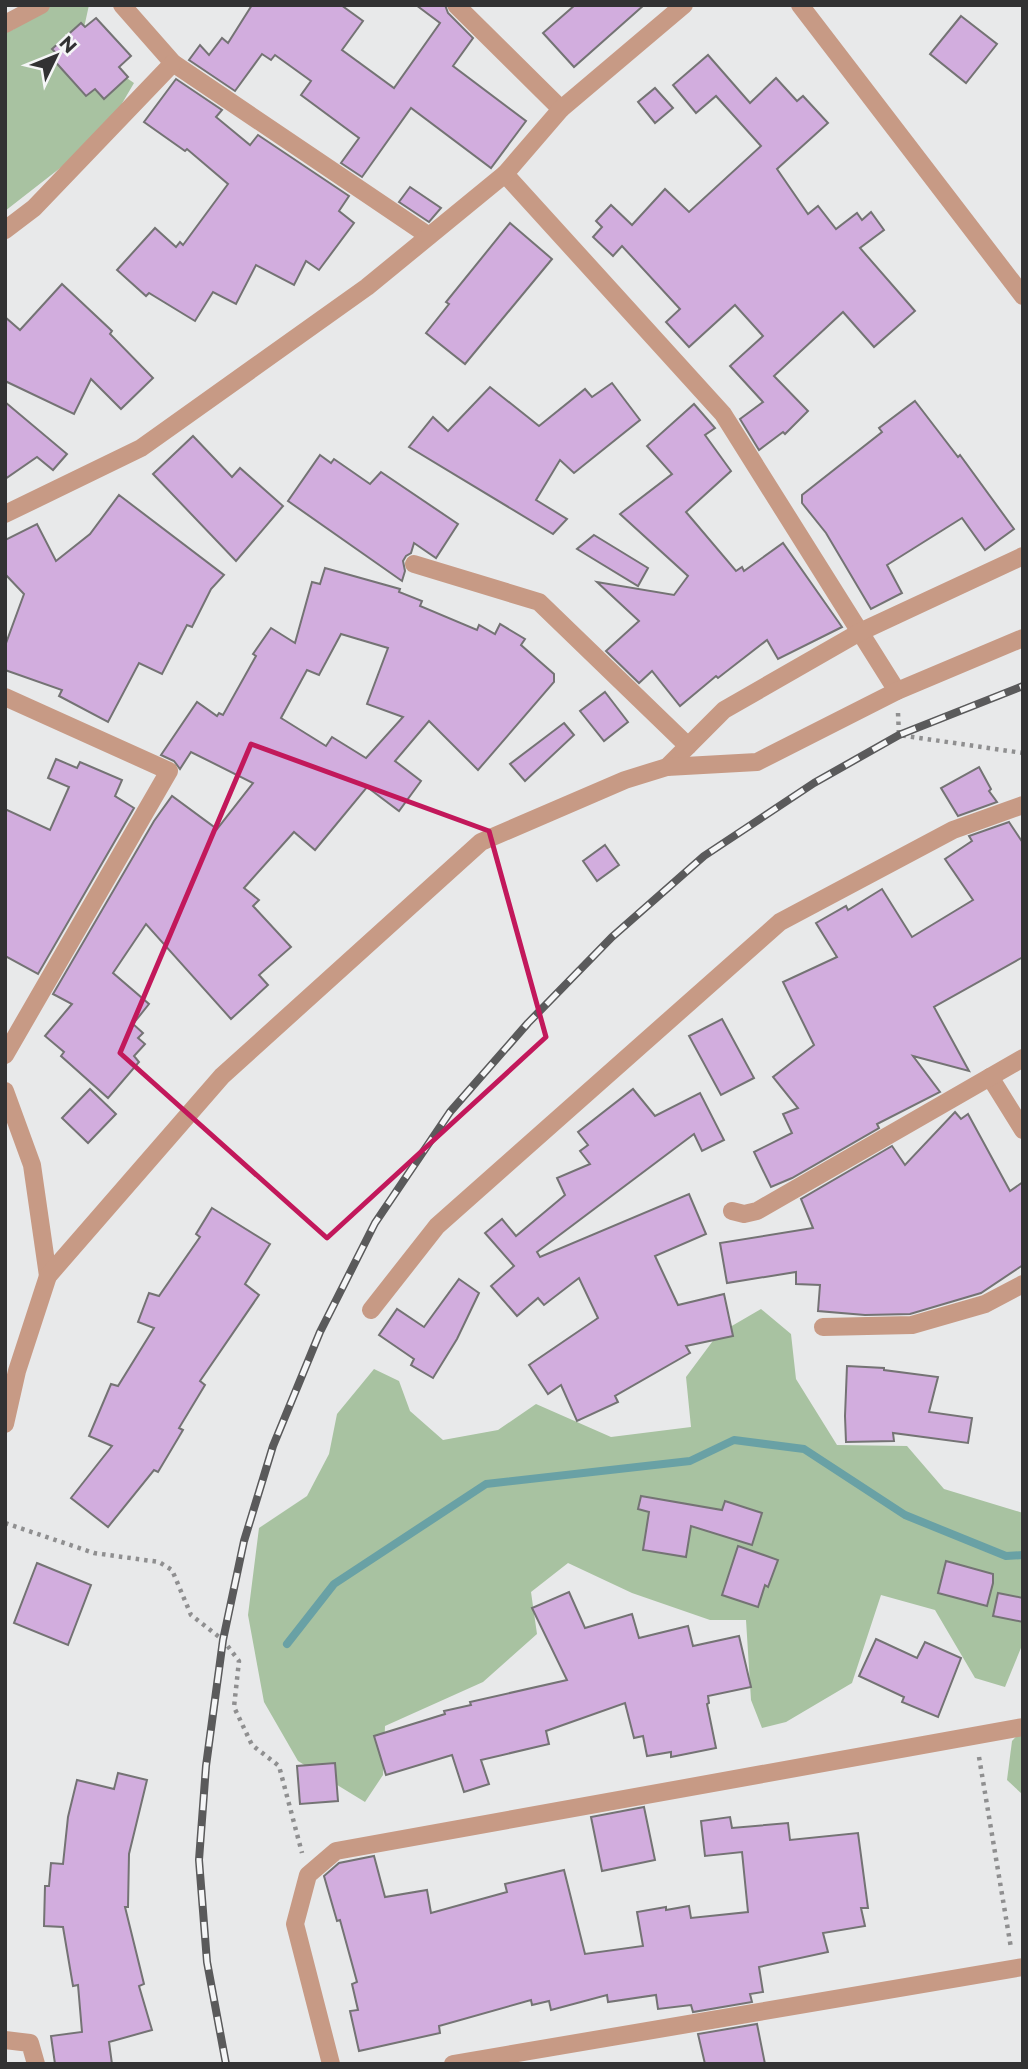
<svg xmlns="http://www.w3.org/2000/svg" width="1028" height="2069" viewBox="0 0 1028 2069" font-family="Montserrat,sans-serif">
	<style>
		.green { fill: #a8c2a1 }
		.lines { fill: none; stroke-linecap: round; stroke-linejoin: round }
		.stream { stroke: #69a1a5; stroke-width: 8 }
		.building { fill: #d2adde; stroke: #747374; stroke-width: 2; fill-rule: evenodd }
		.path { stroke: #8f8f90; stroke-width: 4.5; stroke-dasharray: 3.5 5; stroke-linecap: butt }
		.minor { stroke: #c79a85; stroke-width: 18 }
		.rail-casing { stroke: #5a5a5b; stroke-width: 8 }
		.rail { stroke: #f5f6f7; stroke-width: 5; stroke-dasharray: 16; stroke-linecap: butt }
		.marked { fill: none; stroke: #c2185b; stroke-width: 5; stroke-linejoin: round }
	</style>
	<rect width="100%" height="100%" fill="#e8e9ea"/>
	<g class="green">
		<path d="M 41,5 L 89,5 L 80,46 L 134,83 L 117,112 L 73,158 L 5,211 L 5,33 L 14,29 Z"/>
		<path d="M 761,1309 L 791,1334 L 796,1379 L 837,1445 L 907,1446 L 944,1489 L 1023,1513 L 1023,1643 L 1005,1687 L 975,1678 L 935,1610 L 881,1595 L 852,1683 L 786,1722 L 762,1728 L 751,1700 L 746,1620 L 710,1620 L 632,1593 L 568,1563 L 531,1592 L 537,1634 L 483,1682 L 385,1726 L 383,1775 L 365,1802 L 298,1761 L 264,1702 L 248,1615 L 259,1528 L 307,1496 L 329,1454 L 337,1414 L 374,1369 L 399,1381 L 410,1411 L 443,1440 L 498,1430 L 536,1404 L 611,1437 L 691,1427 L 686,1377 L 718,1334 Z"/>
		<path d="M 1023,1729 L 1023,1795 L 1007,1780 L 1012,1741 Z"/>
	</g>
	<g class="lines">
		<path class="stream" d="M 287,1644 L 334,1584 L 486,1484 L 690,1461 L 734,1440 L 804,1449 L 905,1515 L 1006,1556 L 1023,1555"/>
	</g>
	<g class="building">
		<path d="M 252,5 L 341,5 L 363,21 L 342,50 L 394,88 L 440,23 L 416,5 L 445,5 L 448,13 L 473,38 L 453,66 L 526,121 L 491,168 L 411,108 L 362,177 L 341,163 L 359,138 L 301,95 L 311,81 L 275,55 L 271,60 L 262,54 L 235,91 L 189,60 L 200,45 L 209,55 L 222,38 L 228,43 Z"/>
		<path d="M 575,5 L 644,5 L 574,67 L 543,33 Z"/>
		<path d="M 961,16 L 997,44 L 966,83 L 930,54 Z"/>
		<path d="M 96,18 L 131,56 L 119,67 L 128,77 L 104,99 L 95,89 L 86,96 L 51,57 L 56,53 L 52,49 L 81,23 L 85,27 Z"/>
		<path d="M 708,55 L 750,103 L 776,78 L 797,101 L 803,96 L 828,123 L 777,169 L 808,214 L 818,206 L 836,229 L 857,213 L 862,220 L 871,212 L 884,230 L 860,248 L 915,311 L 874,347 L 843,312 L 774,376 L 808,411 L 785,434 L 783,432 L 759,450 L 740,419 L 763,402 L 730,366 L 763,336 L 735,305 L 689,347 L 666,322 L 680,309 L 622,246 L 613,256 L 593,237 L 602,227 L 596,221 L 611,205 L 632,225 L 665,189 L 689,212 L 761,146 L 716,96 L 696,113 L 673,85 Z"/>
		<path d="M 176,79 L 222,110 L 216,117 L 250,145 L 258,135 L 349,196 L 339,211 L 354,223 L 319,270 L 306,261 L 294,285 L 256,265 L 236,304 L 213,292 L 195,321 L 149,293 L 146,296 L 117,270 L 155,228 L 176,247 L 180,242 L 183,245 L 228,184 L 187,149 L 185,151 L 144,122 Z"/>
		<path d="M 655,88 L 673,108 L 655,123 L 638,102 Z"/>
		<path d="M 410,187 L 441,208 L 429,222 L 399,202 Z"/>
		<path d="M 510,223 L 552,259 L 465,364 L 426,333 L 449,304 L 446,302 Z"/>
		<path d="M 62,284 L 112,331 L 110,334 L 153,378 L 121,409 L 91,379 L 74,414 L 5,381 L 5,317 L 20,330 Z"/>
		<path d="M 612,383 L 640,420 L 574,473 L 560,460 L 536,500 L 567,519 L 553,534 L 409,447 L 433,417 L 448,431 L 490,387 L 539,426 L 585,389 L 592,397 Z"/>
		<path d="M 915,401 L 958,457 L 960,455 L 1014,529 L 985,550 L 962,518 L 887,565 L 902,593 L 871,609 L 826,533 L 802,503 L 802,495 L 882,432 L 879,428 Z"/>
		<path d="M 5,402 L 67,454 L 53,470 L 37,457 L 5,479 Z"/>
		<path d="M 694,404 L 715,428 L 705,435 L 731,471 L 686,512 L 736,571 L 742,567 L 744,571 L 783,543 L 842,627 L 778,659 L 767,640 L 718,678 L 716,676 L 680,706 L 652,671 L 639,683 L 606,651 L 639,621 L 597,582 L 674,595 L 688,576 L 620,514 L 672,474 L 647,446 Z"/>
		<path d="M 193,436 L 232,477 L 240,468 L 283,506 L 236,561 L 153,474 Z"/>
		<path d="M 320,455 L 331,463 L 334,459 L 370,484 L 381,472 L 458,524 L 436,558 L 414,543 L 411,553 L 406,556 L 403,561 L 405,571 L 402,581 L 288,501 Z"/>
		<path d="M 119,495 L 224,575 L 211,589 L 192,627 L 187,625 L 162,674 L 139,663 L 108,722 L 59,696 L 62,690 L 5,670 L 5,646 L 24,594 L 5,574 L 5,540 L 37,524 L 56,561 L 90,534 Z"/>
		<path d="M 594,535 L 648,568 L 638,586 L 577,549 Z"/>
		<path d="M 325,568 L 400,589 L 399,592 L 422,601 L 420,606 L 477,630 L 479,625 L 495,634 L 500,624 L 525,639 L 521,645 L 554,674 L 554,682 L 478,770 L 429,721 L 395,761 L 421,781 L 399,811 L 367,787 L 315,850 L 294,832 L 244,888 L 259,900 L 253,906 L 291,947 L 259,975 L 268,985 L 231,1019 L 146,924 L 113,973 L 149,1004 L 133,1024 L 143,1033 L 138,1038 L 145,1044 L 134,1056 L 139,1062 L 108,1098 L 61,1056 L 64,1052 L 45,1036 L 72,1004 L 53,994 L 154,821 L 172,796 L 217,829 L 253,783 L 191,752 L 180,769 L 174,761 L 161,755 L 197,702 L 217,716 L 219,713 L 223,715 L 256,656 L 253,654 L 271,628 L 295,643 L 312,582 L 320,584 ZM 341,634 L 388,648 L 367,704 L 403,717 L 366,758 L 332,737 L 326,746 L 281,718 L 307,670 L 319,675 Z"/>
		<path d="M 605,692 L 628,722 L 604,741 L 580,711 Z"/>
		<path d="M 564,723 L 574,735 L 525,781 L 510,764 Z"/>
		<path d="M 56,759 L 77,768 L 80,762 L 122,780 L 115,796 L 134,808 L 38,974 L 5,956 L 5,809 L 50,830 L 69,787 L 48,778 Z"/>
		<path d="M 979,767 L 991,789 L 989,791 L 997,802 L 958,816 L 941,788 Z"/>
		<path d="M 1009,822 L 1023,843 L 1023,957 L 934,1007 L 969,1071 L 913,1056 L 940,1092 L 877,1124 L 879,1128 L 792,1178 L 771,1187 L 754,1152 L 792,1133 L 783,1114 L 798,1108 L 773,1077 L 814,1045 L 783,982 L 837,957 L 816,923 L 846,906 L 848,910 L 882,889 L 912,937 L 973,900 L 945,859 L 972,841 L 969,836 Z"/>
		<path d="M 605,845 L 619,865 L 597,881 L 583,861 Z"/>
		<path d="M 722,1019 L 754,1078 L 721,1095 L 689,1036 Z"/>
		<path d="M 90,1089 L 116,1114 L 88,1143 L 62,1118 Z"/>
		<path d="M 633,1089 L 655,1116 L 700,1093 L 724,1140 L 702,1151 L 694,1134 L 537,1252 L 540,1257 L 689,1194 L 706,1234 L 655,1256 L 678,1305 L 724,1294 L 733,1336 L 686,1346 L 690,1353 L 615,1396 L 618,1402 L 577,1421 L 561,1385 L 548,1394 L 529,1365 L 598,1318 L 579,1278 L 544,1305 L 538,1298 L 517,1316 L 491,1286 L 514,1266 L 485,1233 L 502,1219 L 516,1236 L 565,1195 L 557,1178 L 590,1164 L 580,1151 L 588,1145 L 578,1132 Z"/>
		<path d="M 955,1112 L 961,1119 L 968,1114 L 1010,1191 L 1023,1182 L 1023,1265 L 981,1293 L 910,1314 L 865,1315 L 818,1311 L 820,1285 L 796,1284 L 796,1272 L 727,1283 L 720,1243 L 813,1228 L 801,1199 L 892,1146 L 905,1165 Z"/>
		<path d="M 212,1208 L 270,1244 L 245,1284 L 259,1295 L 200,1381 L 205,1385 L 179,1428 L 183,1430 L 158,1472 L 154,1470 L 108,1527 L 71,1498 L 112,1446 L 89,1436 L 111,1384 L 118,1386 L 154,1328 L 138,1322 L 149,1293 L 159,1296 L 200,1237 L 196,1234 Z"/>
		<path d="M 459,1279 L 479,1293 L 457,1339 L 433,1378 L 411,1365 L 414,1359 L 379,1335 L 397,1309 L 424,1327 Z"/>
		<path d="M 847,1366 L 884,1368 L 884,1370 L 938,1377 L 929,1412 L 972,1418 L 968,1443 L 893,1433 L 894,1441 L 846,1442 L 845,1416 Z"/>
		<path d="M 641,1496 L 722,1510 L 725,1501 L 762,1513 L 752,1545 L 691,1526 L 686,1557 L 643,1550 L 649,1512 L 638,1509 Z"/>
		<path d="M 738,1546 L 778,1560 L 768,1587 L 765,1585 L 758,1607 L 722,1595 Z"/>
		<path d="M 946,1561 L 993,1574 L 993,1583 L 987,1606 L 938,1593 Z"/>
		<path d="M 37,1563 L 91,1585 L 68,1645 L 14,1623 Z"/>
		<path d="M 569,1592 L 585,1628 L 632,1614 L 639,1638 L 688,1626 L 693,1646 L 739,1636 L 751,1687 L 708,1696 L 709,1703 L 707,1704 L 716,1748 L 671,1757 L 671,1752 L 647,1756 L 643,1736 L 634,1738 L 625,1703 L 546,1731 L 549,1744 L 481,1760 L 489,1784 L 464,1792 L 452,1755 L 386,1775 L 374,1736 L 445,1714 L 444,1711 L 471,1705 L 470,1702 L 567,1680 L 532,1608 Z"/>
		<path d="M 998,1593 L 1023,1598 L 1023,1622 L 993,1616 Z"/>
		<path d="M 876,1639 L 917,1658 L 925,1642 L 961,1658 L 938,1717 L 902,1702 L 904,1697 L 859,1676 Z"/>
		<path d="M 335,1763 L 338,1801 L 300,1804 L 297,1766 Z"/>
		<path d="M 118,1773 L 147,1780 L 129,1854 L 128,1907 L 125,1907 L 144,1984 L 139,1986 L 152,2030 L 109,2042 L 112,2064 L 55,2064 L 51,2036 L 82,2032 L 78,1985 L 73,1986 L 63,1927 L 44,1926 L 45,1886 L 49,1886 L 51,1863 L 63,1864 L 68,1817 L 77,1780 L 114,1789 Z"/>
		<path d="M 644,1807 L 655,1860 L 602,1871 L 591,1817 Z"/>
		<path d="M 730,1817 L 732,1828 L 788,1823 L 790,1840 L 858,1833 L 868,1908 L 861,1908 L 865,1926 L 823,1933 L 828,1952 L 759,1967 L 763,1992 L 750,1994 L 752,2002 L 693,2012 L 691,2005 L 658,2009 L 656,1995 L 608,2002 L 607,1995 L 551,2010 L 549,2001 L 532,2005 L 531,2000 L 439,2026 L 440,2033 L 359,2051 L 350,2011 L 358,2010 L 352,1984 L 357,1982 L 340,1920 L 337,1921 L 324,1876 L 339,1863 L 374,1856 L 385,1897 L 427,1890 L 431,1913 L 507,1892 L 505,1884 L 564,1870 L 585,1954 L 643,1946 L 637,1912 L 666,1907 L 666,1910 L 689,1906 L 691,1918 L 748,1912 L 742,1852 L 705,1856 L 701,1821 Z"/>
		<path d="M 757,2024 L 765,2064 L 705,2064 L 698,2034 Z"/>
	</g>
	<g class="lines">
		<g class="path">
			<path d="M 898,713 L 899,735 L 1023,753"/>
			<path d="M 5,1523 L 94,1553 L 159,1562 L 172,1570 L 191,1615 L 223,1640 L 239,1661 L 234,1707 L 252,1745 L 279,1766 L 302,1853"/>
			<path d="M 979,1757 L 1011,1948"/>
		</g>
		<g class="minor">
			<path d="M 122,5 L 173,63 L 429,236"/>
			<path d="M 456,5 L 561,109"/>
			<path d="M 800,5 L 1023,296"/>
			<path d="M 5,24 L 41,5"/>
			<path d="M 505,174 L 723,414 L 897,691"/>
			<path d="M 5,230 L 34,208 L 173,63"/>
			<path d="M 5,514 L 141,448 L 367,287 L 505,174 L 561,109 L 684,5"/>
			<path d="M 414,564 L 539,602 L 688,746"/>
			<path d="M 5,697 L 169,771 L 5,1055"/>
			<path d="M 667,767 L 724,710 L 860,632 L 1023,556"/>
			<path d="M 990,1077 L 1023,1130"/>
			<path d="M 5,1091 L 32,1165 L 48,1276"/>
			<path d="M 732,1211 L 744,1214 L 757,1211 L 1023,1058"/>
			<path d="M 371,1310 L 437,1226 L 780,922 L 953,830 L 1023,805"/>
			<path d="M 823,1327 L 912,1325 L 985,1304 L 1023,1284"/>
			<path d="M 5,1424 L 17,1371 L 48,1276 L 222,1076 L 481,842 L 625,780 L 667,767 L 757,762 L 897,691 L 1023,638"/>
			<path d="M 5,2040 L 30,2043 L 36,2064"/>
			<path d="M 331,2064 L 295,1924 L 308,1875 L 336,1851 L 1023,1727"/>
			<path d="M 453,2064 L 1023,1967"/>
		</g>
		<g class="rail-casing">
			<path id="rail" d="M 226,2064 L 207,1962 L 199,1860 L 206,1766 L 223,1640 L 244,1541 L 273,1446 L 320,1332 L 375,1223 L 450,1112 L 528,1023 L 612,937 L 704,856 L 814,783 L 899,735 L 1023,686"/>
		</g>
		<use href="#rail" class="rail"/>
	</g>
	<path class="marked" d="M 251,744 L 489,831 L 546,1037 L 327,1238 L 120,1053 Z"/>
	<rect width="1028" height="2069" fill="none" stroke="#323233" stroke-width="14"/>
	<g transform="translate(56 56) rotate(47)" stroke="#f5f6f7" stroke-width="5" paint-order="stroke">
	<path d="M0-5L12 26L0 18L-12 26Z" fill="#323233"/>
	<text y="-10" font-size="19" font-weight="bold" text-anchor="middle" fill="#323233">N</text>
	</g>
</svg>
